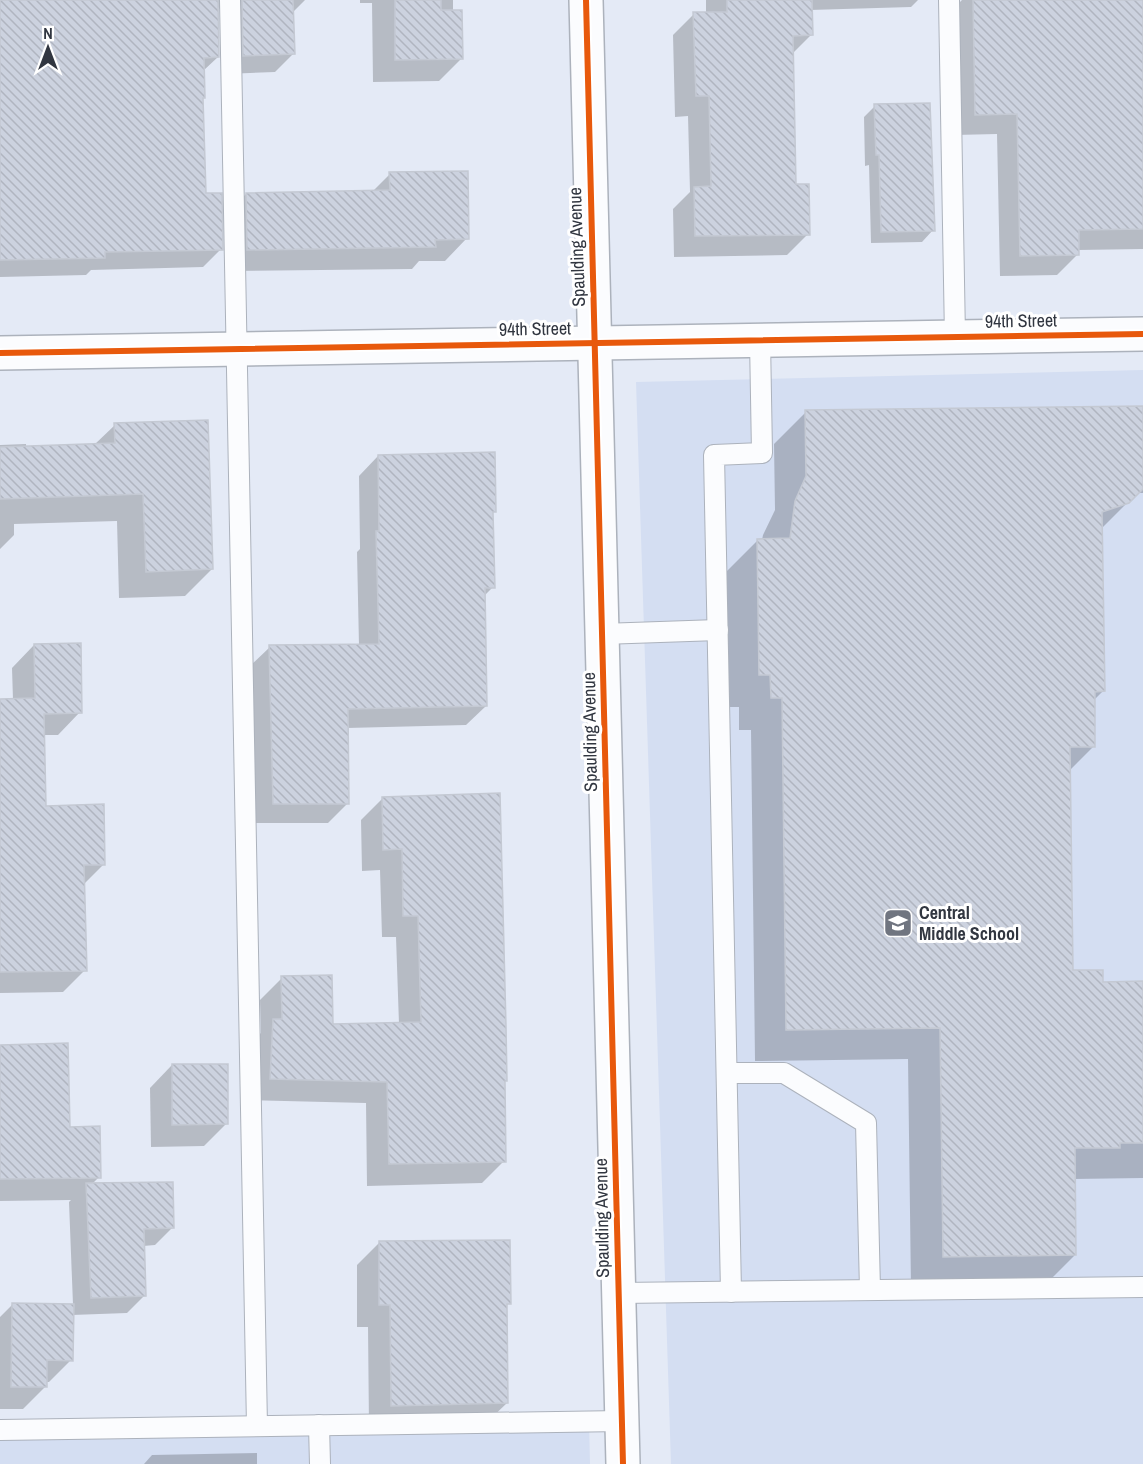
<svg xmlns="http://www.w3.org/2000/svg" width="1143" height="1464" viewBox="0 0 1143 1464" font-family="'Archivo Narrow',sans-serif">
	<style>
		.built { fill: #d4def2 }
		.shadow { fill: #0003 }
		.building { fill: url(#building-back-hatch); stroke: #c4c9d3; stroke-width: 1.5 }
		.lines { fill: none; stroke-linecap: round; stroke-linejoin: round }
		.service-casing { stroke: #acb2bc; stroke-width: 22 }
		.minor-casing { stroke: #acb2bc; stroke-width: 36 }
		.service { stroke: #fbfcfe; stroke-width: 20 }
		.minor { stroke: #fbfcfe; stroke-width: 33 }
		.cycleway-casing { stroke: #fff; stroke-width: 10 }
		.cycleway { stroke: #e8590c; stroke-width: 6 }
		.labels { text-anchor: middle; stroke-width: 6; stroke-linejoin: round; paint-order: stroke }
		.street-label { font-size: 18px; fill: #313640; stroke: #fff }
		.poi-label { font-size: 18px; font-weight: bold; fill: #313640; stroke: #fff; text-anchor: start }
	</style>
	<defs>
		<pattern id="building-back-hatch" width="6" height="6" patternUnits="userSpaceOnUse" patternTransform="scale(1.5)"><rect width="6" height="6" fill="#ccd2df"/><path d="M-1 5l2 2M0 0l6 6M5-1l2 2" fill="none" stroke="#b0b5c0"/></pattern>
	</defs>
	<rect width="100%" height="100%" fill="#e4eaf6"/>
	<g class="built">
		<path d="M 1143,370 L 1143,1464 L 671,1464 L 636,382 Z"/>
		<path d="M 589,1421 L 590,1464 L 0,1464 L 0,1430 Z"/>
	</g>
	<g class="shadow">
		<path d="M 0,0 L 305,0 L 292,13 L 293,54 L 275,72 L 226,74 L 222,11 L 217,6 L 218,57 L 203,71 L 201,100 L 205,195 L 221,249 L 203,267 L 91,270 L 86,275 L 0,277 Z"/>
		<path d="M 360,0 L 453,0 L 453,12 L 461,59 L 439,81 L 373,82 L 372,3 L 360,3 Z"/>
		<path d="M 706,0 L 918,0 L 911,7 L 810,10 L 811,35 L 792,54 L 795,186 L 808,234 L 787,255 L 674,257 L 673,209 L 690,192 L 688,116 L 675,117 L 673,35 L 694,14 L 706,14 Z"/>
		<path d="M 962,0 L 1143,0 L 1143,249 L 1078,250 L 1078,254 L 1057,275 L 1000,276 L 997,134 L 955,135 L 952,10 Z"/>
		<path d="M 875,106 L 933,230 L 922,242 L 871,243 L 869,165 L 865,166 L 864,117 Z"/>
		<path d="M 390,174 L 467,238 L 445,261 L 419,261 L 412,269 L 225,271 L 224,217 L 246,194 L 372,192 Z"/>
		<path d="M 1143,407 L 1143,493 L 1137,493 L 1101,529 L 1103,691 L 1093,701 L 1094,746 L 1069,771 L 1072,971 L 1101,983 L 1143,1005 L 1143,1178 L 1074,1179 L 1075,1255 L 1043,1287 L 911,1288 L 908,1059 L 755,1061 L 751,730 L 739,730 L 739,707 L 728,707 L 726,572 L 758,540 L 762,540 L 763,535 L 775,510 L 774,444 L 806,412 Z"/>
		<path d="M 115,425 L 212,569 L 185,596 L 119,598 L 117,521 L 14,524 L 14,535 L 0,549 L 0,445 L 26,444 L 26,448 L 94,445 Z"/>
		<path d="M 378,456 L 495,511 L 492,514 L 493,587 L 483,597 L 486,706 L 466,725 L 347,728 L 348,803 L 328,823 L 254,823 L 250,666 L 270,647 L 359,646 L 357,552 L 360,549 L 359,476 Z"/>
		<path d="M 34,645 L 80,712 L 58,735 L 43,735 L 44,807 L 104,864 L 83,885 L 85,970 L 63,992 L 0,993 L 0,700 L 13,700 L 12,668 Z"/>
		<path d="M 383,798 L 503,1082 L 504,1161 L 482,1183 L 367,1186 L 366,1103 L 249,1100 L 251,1042 L 261,1033 L 260,1000 L 282,978 L 332,1025 L 399,1024 L 396,937 L 382,937 L 380,870 L 362,871 L 361,820 Z"/>
		<path d="M 0,1046 L 68,1128 L 99,1177 L 92,1184 L 172,1228 L 155,1245 L 143,1246 L 144,1296 L 127,1313 L 72,1315 L 71,1360 L 49,1382 L 45,1382 L 45,1387 L 23,1409 L 0,1409 L 0,1317 L 13,1304 L 73,1305 L 69,1202 L 71,1200 L 0,1201 Z"/>
		<path d="M 172,1065 L 227,1123 L 204,1146 L 151,1147 L 150,1088 Z"/>
		<path d="M 379,1243 L 509,1303 L 505,1307 L 507,1403 L 484,1425 L 369,1428 L 368,1327 L 357,1327 L 357,1265 Z"/>
		<path d="M 257,1453 L 257,1464 L 144,1464 L 152,1455 Z"/>
	</g>
	<g class="building">
		<path d="M 0,0 L 218,0 L 219,57 L 204,58 L 205,98 L 203,98 L 206,193 L 222,193 L 223,250 L 105,252 L 105,258 L 0,260 Z"/>
		<path d="M 242,0 L 293,0 L 295,54 L 243,56 Z"/>
		<path d="M 395,0 L 441,0 L 441,10 L 462,10 L 463,59 L 395,60 Z"/>
		<path d="M 727,0 L 812,0 L 813,35 L 793,36 L 796,184 L 809,184 L 810,235 L 695,236 L 694,187 L 711,186 L 709,96 L 696,96 L 693,12 L 727,12 Z"/>
		<path d="M 973,0 L 1143,0 L 1143,229 L 1079,230 L 1079,255 L 1020,256 L 1017,114 L 975,115 Z"/>
		<path d="M 930,103 L 935,231 L 881,232 L 879,155 L 876,155 L 874,104 Z"/>
		<path d="M 468,171 L 469,239 L 435,240 L 436,247 L 247,250 L 246,193 L 390,190 L 389,172 Z"/>
		<path d="M 1143,406 L 1143,489 L 1129,503 L 1102,512 L 1105,691 L 1095,692 L 1095,747 L 1070,747 L 1073,970 L 1103,970 L 1103,982 L 1143,981 L 1143,1143 L 1120,1143 L 1120,1148 L 1075,1148 L 1076,1255 L 943,1257 L 940,1028 L 786,1030 L 782,698 L 771,698 L 770,675 L 759,675 L 757,539 L 790,538 L 795,501 L 806,476 L 805,410 Z"/>
		<path d="M 208,420 L 213,569 L 146,572 L 143,494 L 0,499 L 0,447 L 115,443 L 114,423 Z"/>
		<path d="M 495,452 L 496,512 L 493,512 L 495,588 L 485,588 L 487,706 L 348,709 L 349,804 L 273,804 L 269,645 L 379,644 L 376,531 L 379,531 L 378,455 Z"/>
		<path d="M 81,643 L 82,713 L 44,714 L 46,806 L 104,804 L 105,865 L 84,865 L 87,971 L 0,972 L 0,699 L 35,698 L 34,644 Z"/>
		<path d="M 500,793 L 506,1026 L 507,1081 L 505,1081 L 506,1162 L 389,1164 L 387,1082 L 270,1079 L 273,1019 L 282,1019 L 281,976 L 332,975 L 333,1024 L 421,1022 L 418,916 L 403,916 L 402,849 L 383,850 L 382,797 Z"/>
		<path d="M 68,1043 L 70,1127 L 100,1126 L 101,1178 L 0,1179 L 0,1045 Z"/>
		<path d="M 172,1064 L 228,1064 L 228,1124 L 172,1125 Z"/>
		<path d="M 173,1182 L 174,1228 L 144,1229 L 146,1296 L 91,1298 L 86,1183 Z"/>
		<path d="M 510,1240 L 511,1304 L 507,1304 L 508,1403 L 391,1406 L 390,1305 L 379,1305 L 379,1241 Z"/>
		<path d="M 12,1303 L 74,1304 L 73,1361 L 47,1360 L 47,1387 L 11,1387 Z"/>
	</g>
	<g class="lines">
		<g class="service-casing">
			<g id="service">
				<path d="M 230,0 L 257,1426"/>
				<path d="M 949,0 L 955,337"/>
				<path d="M 602,634 L 718,630"/>
				<path d="M 727,1073 L 784,1073 L 866,1123 L 870,1290"/>
				<path d="M 731,1292 L 714,455 L 762,453 L 760,340"/>
				<path d="M 619,1293 L 1143,1287"/>
				<path d="M 319,1425 L 320,1464"/>
				<path d="M 0,1430 L 622,1421"/>
			</g>
		</g>
		<g class="minor-casing">
			<g id="minor">
				<path d="M 586,0 L 623,1464"/>
				<path d="M 0,353 L 1143,334"/>
			</g>
		</g>
		<use href="#service" class="service"/>
		<use href="#minor" class="minor"/>
		<g class="cycleway-casing">
			<g id="cycleway">
				<path d="M 586,0 L 623,1464"/>
				<path d="M 0,353 L 1143,334"/>
			</g>
		</g>
		<use href="#cycleway" class="cycleway"/>
	</g>
	<defs>
		<g id="school-square" transform="scale(1.5)"><rect x="-9" y="-9" width="18" height="18" rx="4" fill="#707580" stroke="#fff"/><path d="M0-5L7-2L0 1L-7-2ZM-4 1L0 2.5L4 1V4Q0 6-4 4Z" fill="#fff"/></g>
	</defs>
	<g fill-rule="evenodd">
		<use href="#school-square" x="898" y="923"/>
	</g>
	<g class="labels">
		<g class="street-label">
			<text transform="translate(577 247) rotate(-92)" y="6">Spaulding Avenue</text>
			<text transform="translate(1021 321) rotate(-1)" y="6">94th Street</text>
			<text transform="translate(535 329) rotate(-1)" y="6">94th Street</text>
			<text transform="translate(590 732) rotate(-91)" y="6">Spaulding Avenue</text>
			<text transform="translate(602 1218) rotate(-91)" y="6">Spaulding Avenue</text>
		</g>
		<g class="poi-label">
			<text x="919" y="919">Central<tspan x="919" dy="21">Middle School</tspan></text>
		</g>
	</g>
	<g transform="translate(48 48)" stroke="#ffffff" stroke-width="4.5" paint-order="stroke">
	<path d="M0-4.5L10 22L0 15L-10 22Z" fill="#313640"/>
	<text y="-9" font-size="16" font-weight="bold" text-anchor="middle" fill="#313640">N</text>
	</g>
</svg>
